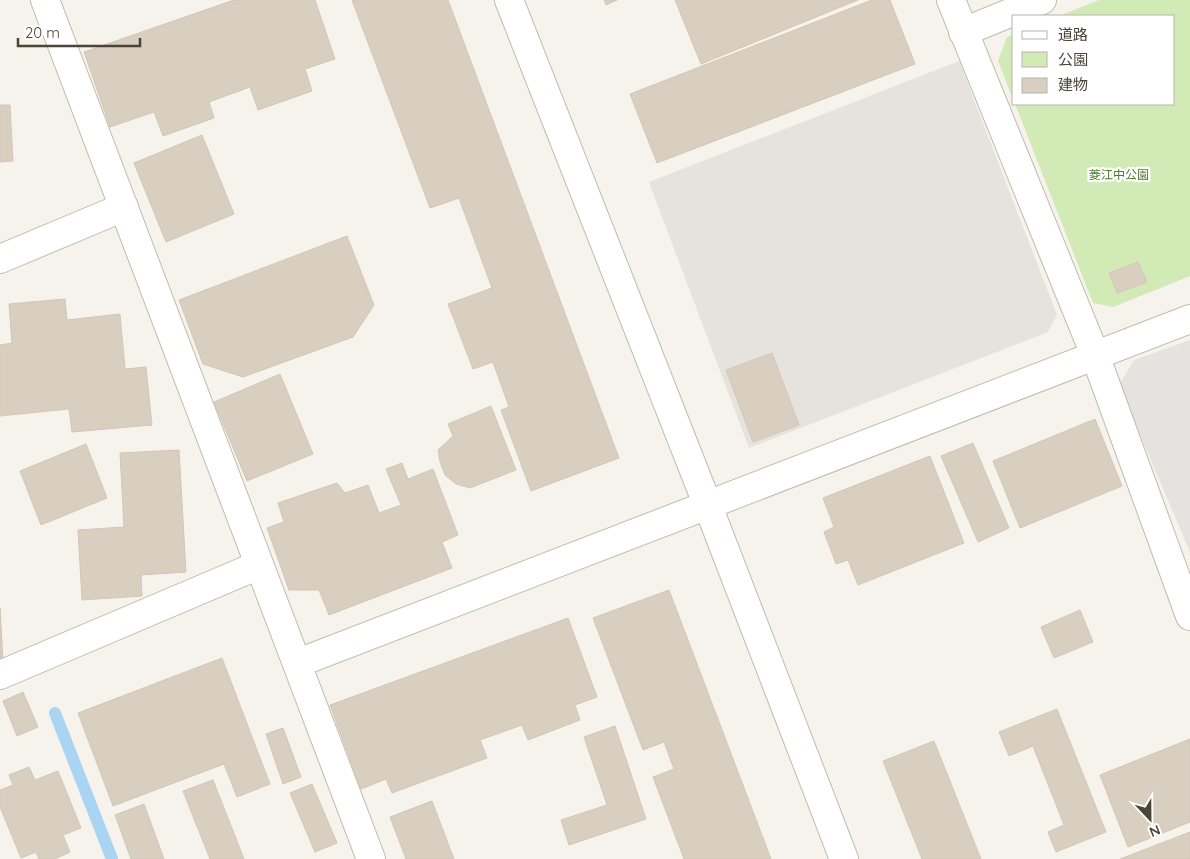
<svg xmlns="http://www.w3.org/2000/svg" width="1190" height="859" viewBox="0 0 1190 859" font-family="Quicksand,'Noto Sans JP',sans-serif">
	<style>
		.industrial { fill: #e6e2dd }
		.green { fill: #d2eab5 }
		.parking { fill: #e5e3e0 }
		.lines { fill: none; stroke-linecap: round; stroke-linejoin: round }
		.stream { stroke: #a9d4f2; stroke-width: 12 }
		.building { fill: #d8cfc1; stroke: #d3c7b4 }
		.minor-casing { stroke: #c2bbae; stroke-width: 30 }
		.minor { stroke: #fff; stroke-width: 28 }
		.labels { text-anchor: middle; stroke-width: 4.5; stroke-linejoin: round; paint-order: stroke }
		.park-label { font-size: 12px; fill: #4a7f2a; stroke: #fff }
	</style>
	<rect width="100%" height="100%" fill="#f6f3ec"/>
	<path class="industrial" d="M 959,61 L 1057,315 L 1048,332 L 749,448 L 649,182 Z"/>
	<g class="green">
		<path d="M 1099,0 L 1190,0 L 1190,276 L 1113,307 L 1093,303 L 1015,104 L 1174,104 L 1174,16 L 1059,16 Z"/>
		<path d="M 1014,34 L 1014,102 L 998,61 L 1007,37 Z"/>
	</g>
	<path class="parking" d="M 1190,340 L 1190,552 L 1119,385 L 1134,360 Z"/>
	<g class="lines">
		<path class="stream" d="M 55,713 L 112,859"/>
	</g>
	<g class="building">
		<path d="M 234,0 L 315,0 L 335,59 L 305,69 L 312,91 L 258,110 L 250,87 L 209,102 L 214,118 L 163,136 L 154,112 L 110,127 L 84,52 Z"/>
		<path d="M 352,0 L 448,0 L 619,458 L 531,491 L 501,410 L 509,407 L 493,362 L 473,369 L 448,304 L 492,288 L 459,198 L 430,208 Z"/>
		<path d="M 604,0 L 617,0 L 606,5 Z"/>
		<path d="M 675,0 L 858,0 L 701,64 Z"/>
		<path d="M 872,0 L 890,0 L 915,64 L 657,163 L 630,94 Z"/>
		<path d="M 0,105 L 10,105 L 13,161 L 0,162 Z"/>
		<path d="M 202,135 L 234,214 L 166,242 L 134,163 Z"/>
		<path d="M 347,236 L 374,305 L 353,337 L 243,377 L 203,364 L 179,300 Z"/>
		<path d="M 1138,262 L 1147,282 L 1117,293 L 1109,273 Z"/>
		<path d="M 65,299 L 67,320 L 120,314 L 125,369 L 146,367 L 152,425 L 72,432 L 69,409 L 0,416 L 0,345 L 12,343 L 9,304 Z"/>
		<path d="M 772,353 L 799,425 L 753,442 L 726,370 Z"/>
		<path d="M 280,374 L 313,454 L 247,481 L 214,402 Z"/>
		<path d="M 491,406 L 516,470 L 470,488 L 456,484 L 445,475 L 440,462 L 438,450 L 453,436 L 448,424 Z"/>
		<path d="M 1095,419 L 1122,486 L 1020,528 L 993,461 Z"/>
		<path d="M 973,443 L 1009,528 L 978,542 L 941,456 Z"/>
		<path d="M 86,444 L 107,498 L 41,525 L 20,471 Z"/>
		<path d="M 179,450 L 186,572 L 141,575 L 142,596 L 82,600 L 78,530 L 124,527 L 120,453 Z"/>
		<path d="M 930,456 L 964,543 L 858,585 L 848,560 L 836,564 L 824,532 L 834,527 L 823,498 Z"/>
		<path d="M 402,463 L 408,479 L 433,469 L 458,535 L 442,542 L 452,568 L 329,615 L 319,590 L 289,590 L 267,528 L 284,522 L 278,503 L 337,483 L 345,493 L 368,485 L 379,513 L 401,505 L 386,469 Z"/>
		<path d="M 669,590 L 771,859 L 684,859 L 653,777 L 674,769 L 664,742 L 643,750 L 593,618 Z"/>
		<path d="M 0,608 L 3,661 L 0,661 Z"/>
		<path d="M 1080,610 L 1093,642 L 1054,658 L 1041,627 Z"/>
		<path d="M 568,618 L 597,697 L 575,705 L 580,720 L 528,740 L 522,725 L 480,740 L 487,758 L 392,793 L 386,779 L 361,789 L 330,705 Z"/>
		<path d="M 222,658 L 270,784 L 237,797 L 224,764 L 113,806 L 78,713 Z"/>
		<path d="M 23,692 L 38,727 L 17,736 L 3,701 Z"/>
		<path d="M 1057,709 L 1106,832 L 1056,852 L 1048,832 L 1064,825 L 1033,746 L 1009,756 L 999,732 Z"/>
		<path d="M 615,726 L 646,819 L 569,845 L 561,820 L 607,805 L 584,737 Z"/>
		<path d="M 283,728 L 301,777 L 283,784 L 266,734 Z"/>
		<path d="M 1190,739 L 1190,822 L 1128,847 L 1100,775 Z"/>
		<path d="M 934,741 L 981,859 L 922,859 L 883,761 Z"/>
		<path d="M 29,767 L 35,780 L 58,771 L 81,828 L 63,835 L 70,852 L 55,859 L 39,859 L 36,852 L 21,858 L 0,807 L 0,790 L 13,785 L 9,775 Z"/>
		<path d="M 213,780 L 244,859 L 210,859 L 183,791 Z"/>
		<path d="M 312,784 L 337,843 L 315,852 L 290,793 Z"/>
		<path d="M 432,801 L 454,859 L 406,859 L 390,817 Z"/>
		<path d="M 144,804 L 164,859 L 131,859 L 115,815 Z"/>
		<path d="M 1190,832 L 1190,859 L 1120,859 Z"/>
	</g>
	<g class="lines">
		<g class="minor-casing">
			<g id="minor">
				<path d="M 45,0 L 371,859"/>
				<path d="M 509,0 L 708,506 L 844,859"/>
				<path d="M 951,0 L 1095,355 L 1190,616"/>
				<path d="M 963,32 L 1042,0"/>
				<path d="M 0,259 L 124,207"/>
				<path d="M 298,663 L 1190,319"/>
				<path d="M 0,675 L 259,565"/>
			</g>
		</g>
		<use href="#minor" class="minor"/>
	</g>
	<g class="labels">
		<g class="park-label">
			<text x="1119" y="179">菱江中公園</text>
		</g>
	</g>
	<rect x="1012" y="15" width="162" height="90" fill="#ffffff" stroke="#b7b4b0"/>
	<rect x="1022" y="31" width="25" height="8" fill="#ffffff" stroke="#b7b4b0"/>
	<text x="1058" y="40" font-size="15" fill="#4b4439">道路</text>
	<rect x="1022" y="52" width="25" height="15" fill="#d2eab5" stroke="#b7b4b0"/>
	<text x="1058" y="65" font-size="15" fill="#4b4439">公園</text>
	<rect x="1022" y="78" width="25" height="15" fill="#d8cfc1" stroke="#b7b4b0"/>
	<text x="1058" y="90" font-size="15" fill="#4b4439">建物</text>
	<g transform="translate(1150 819) rotate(158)" stroke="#ffffff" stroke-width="4" paint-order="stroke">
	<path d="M0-4L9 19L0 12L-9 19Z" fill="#4b4439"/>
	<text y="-8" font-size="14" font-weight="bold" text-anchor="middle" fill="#4b4439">N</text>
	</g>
	<path d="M18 38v8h122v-8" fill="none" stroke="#4b4439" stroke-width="2.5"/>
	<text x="25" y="38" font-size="15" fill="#4b4439" stroke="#ffffff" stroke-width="4" paint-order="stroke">20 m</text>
</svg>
